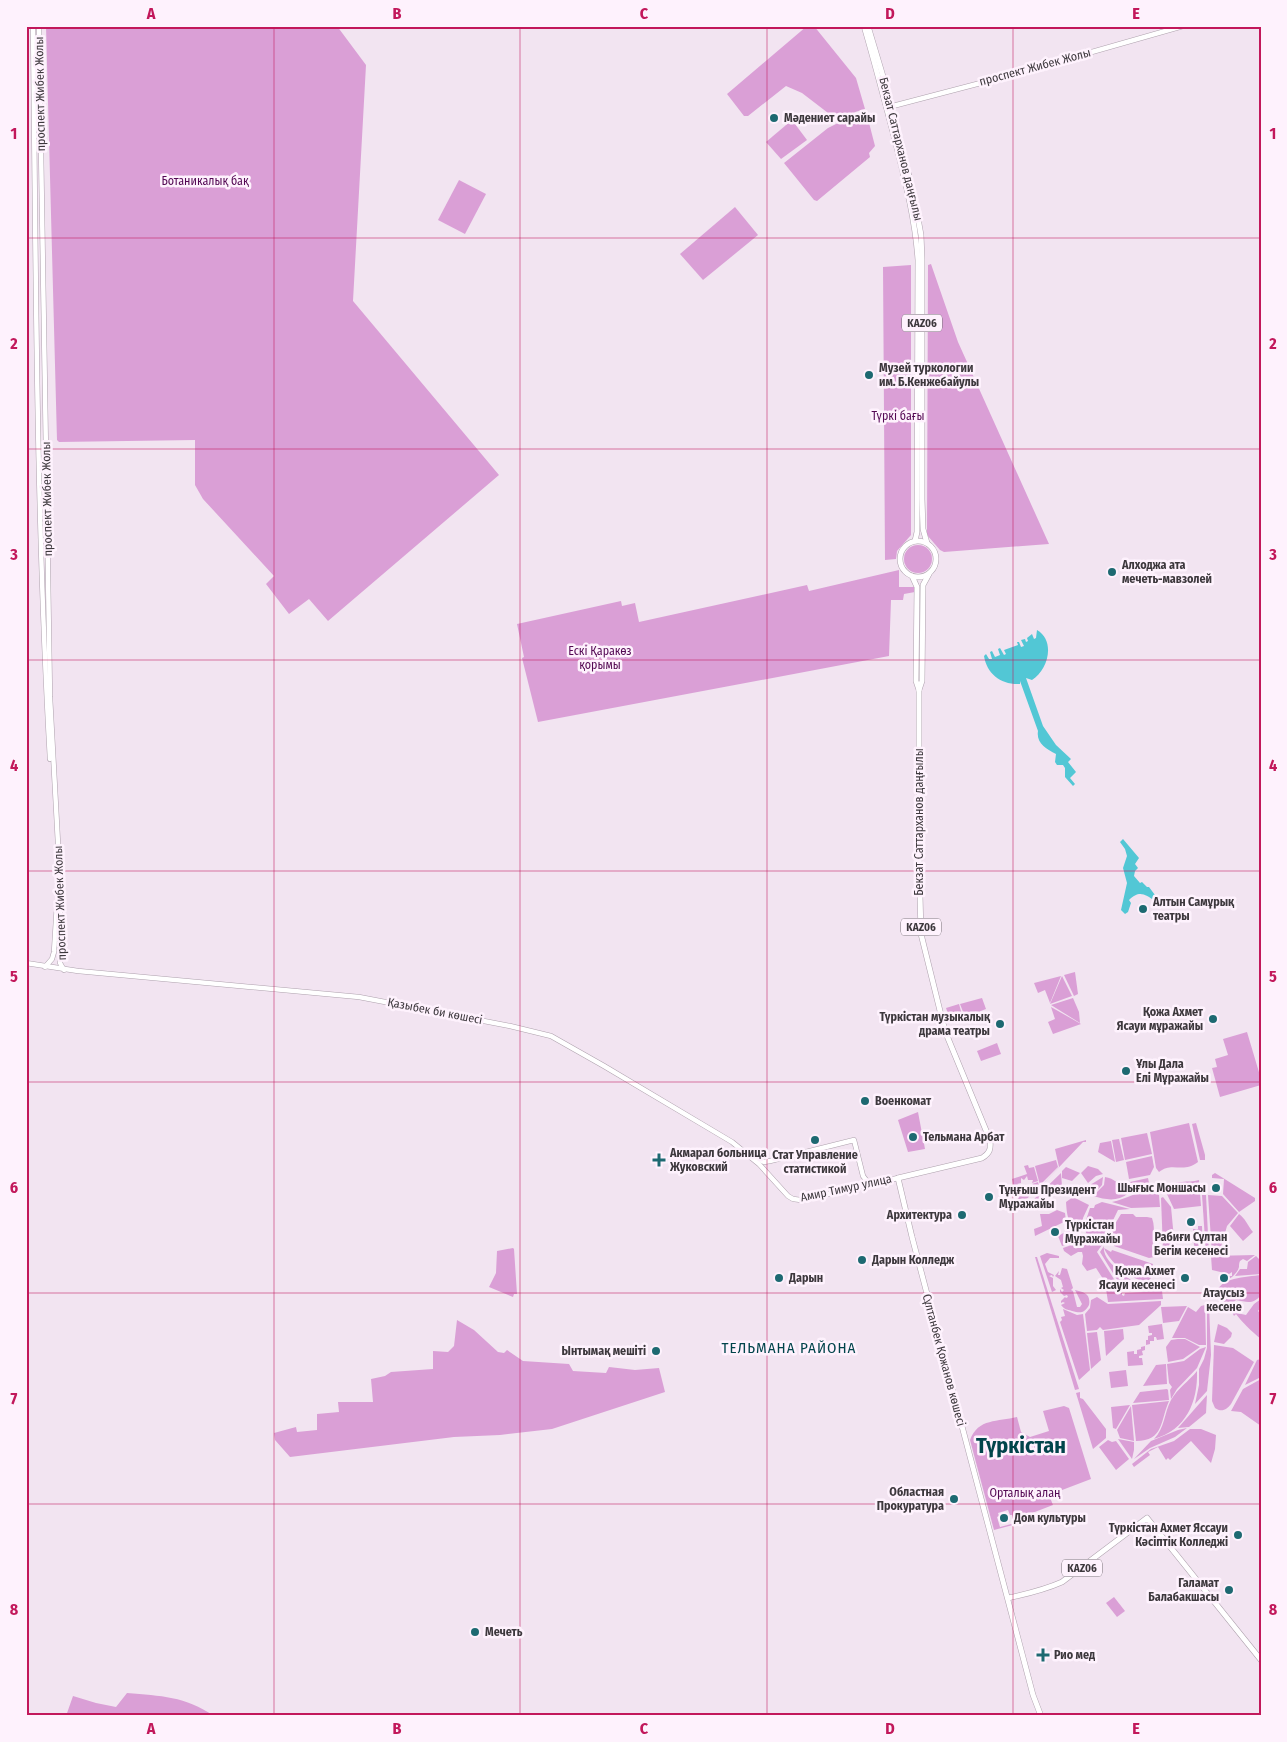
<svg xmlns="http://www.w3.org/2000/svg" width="1287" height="1742" viewBox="0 0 1287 1742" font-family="'Fira Sans Condensed',sans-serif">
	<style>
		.green { fill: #da9fd6; fill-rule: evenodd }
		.water { fill: #52c7d5 }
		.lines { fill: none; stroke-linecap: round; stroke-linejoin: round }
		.secondary-casing { stroke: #aea1ad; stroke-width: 5.5 }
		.primary-casing { stroke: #aea1ad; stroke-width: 6 }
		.secondary { stroke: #fff; stroke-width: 4.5 }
		.primary { stroke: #fff; stroke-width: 5 }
		.grid { fill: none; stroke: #c2185b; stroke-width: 1; stroke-opacity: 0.55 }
		.poi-dot { fill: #1d6971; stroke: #fef2fd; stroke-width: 2 }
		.labels { text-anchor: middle; stroke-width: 5; stroke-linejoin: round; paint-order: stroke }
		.shield { fill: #fef2fd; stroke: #777077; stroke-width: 1 }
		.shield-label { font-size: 11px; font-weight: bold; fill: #3d383d }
		.street-label { font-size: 12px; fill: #3d383d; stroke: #fef2fd }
		.poi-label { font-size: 12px; font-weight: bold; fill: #3d383d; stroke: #fef2fd; text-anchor: start }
		.park-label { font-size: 12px; fill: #530853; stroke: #fef2fd }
		.quarter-label { font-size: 15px; letter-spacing: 1px; fill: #01444b; stroke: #fef2fd }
		.town-label { font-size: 22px; font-weight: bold; fill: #01444b; stroke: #fef2fd }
		.neatline { fill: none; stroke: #c2185b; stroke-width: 2 }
		.grid-label { font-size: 16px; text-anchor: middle; font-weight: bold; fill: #c2185b }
	</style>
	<rect width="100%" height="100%" fill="#f2e4f1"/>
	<g class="green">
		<path d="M 46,26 L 337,26 L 366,65 L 353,301 L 499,475 L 328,621 L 309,599 L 289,614 L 266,584 L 274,576 L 203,499 L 195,485 L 195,440 L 59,442 L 57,440 Z"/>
		<path d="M 807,26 L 814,26 L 856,78 L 865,109 L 839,117 L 832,116 L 802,93 L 786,86 L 748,116 L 744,116 L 727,94 Z"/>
		<path d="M 863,114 L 867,115 L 875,146 L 869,153 L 870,157 L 817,201 L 814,200 L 784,163 L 828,128 L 840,122 Z"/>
		<path d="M 792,120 L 807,140 L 781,159 L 766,142 Z"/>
		<path d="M 459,180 L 486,194 L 465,234 L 438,220 Z"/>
		<path d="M 735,207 L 758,235 L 703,280 L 680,254 Z"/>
		<path d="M 931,264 L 958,342 L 1049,544 L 944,552 L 940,550 L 927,535 L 928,265 Z"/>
		<path d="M 911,265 L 911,535 L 897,551 L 896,559 L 885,560 L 883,267 Z"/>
		<circle cx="918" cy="559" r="14"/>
		<path d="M 899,570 L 899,587 L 914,587 L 915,592 L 904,594 L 903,600 L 891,600 L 889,656 L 538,722 L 522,658 L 524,657 L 517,624 L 621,601 L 622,606 L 635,603 L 639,622 L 807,585 L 809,591 Z"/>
		<path d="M 1075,972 L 1078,994 L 1074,996 L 1064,975 Z"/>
		<path d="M 1061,976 L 1050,1003 L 1045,990 L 1038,993 L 1034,983 Z"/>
		<path d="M 1062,976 L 1072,996 L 1050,1004 Z"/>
		<path d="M 982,998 L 986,1009 L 965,1017 L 960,1004 Z"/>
		<path d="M 1073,998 L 1079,1012 L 1080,1023 L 1051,1005 Z"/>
		<path d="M 959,1004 L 963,1018 L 951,1022 L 946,1008 Z"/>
		<path d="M 1051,1007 L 1081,1024 L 1053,1034 L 1048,1022 L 1055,1019 Z"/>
		<path d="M 1247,1032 L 1261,1079 L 1261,1085 L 1220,1097 L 1212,1068 L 1217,1067 L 1215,1059 L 1228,1055 L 1223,1039 Z"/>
		<path d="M 997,1043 L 1001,1054 L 981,1061 L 977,1051 Z"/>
		<path d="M 918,1112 L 925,1149 L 908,1152 L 898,1120 Z"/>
		<path d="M 1189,1123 L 1198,1162 C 1183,1174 1172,1161 1159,1172 L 1156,1168 L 1150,1132 Z"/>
		<path d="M 1196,1123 L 1205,1155 L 1205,1160 L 1200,1160 L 1192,1124 Z"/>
		<path d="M 1147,1133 L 1152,1154 L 1125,1160 L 1121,1138 Z"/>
		<path d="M 1119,1139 L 1124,1160 L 1116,1162 L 1112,1140 Z"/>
		<path d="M 1086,1140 L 1086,1142 L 1083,1142 L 1025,1203 L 1059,1167 L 1055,1149 Z"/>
		<path d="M 1111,1141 L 1115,1162 L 1098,1152 L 1100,1143 Z"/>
		<path d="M 1152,1156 L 1154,1167 L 1150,1175 L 1129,1179 L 1126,1162 Z"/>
		<path d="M 1056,1160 L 1058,1167 L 1040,1185 L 1035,1166 Z"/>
		<path d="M 1028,1165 L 1029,1168 L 1034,1167 L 1038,1181 L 1032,1183 L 1033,1180 L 1028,1180 L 1027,1176 L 1024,1180 L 1021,1178 L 1021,1183 L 1017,1184 L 1020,1186 L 1014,1188 L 1012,1179 L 1027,1174 L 1024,1166 Z"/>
		<path d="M 1088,1166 L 1098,1169 L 1103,1174 L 1096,1176 L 1088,1183 L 1081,1173 Z"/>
		<path d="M 1066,1167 L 1080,1173 L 1072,1181 L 1062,1178 L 1062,1171 Z"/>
		<path d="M 1061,1173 L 1062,1186 L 1059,1188 L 1058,1192 L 1030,1203 Z"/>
		<path d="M 1215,1173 L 1255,1198 L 1255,1201 L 1239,1212 L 1223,1194 L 1224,1179 L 1212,1178 L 1212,1175 Z"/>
		<path d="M 1103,1177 L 1102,1185 L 1092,1196 L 1081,1192 L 1082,1190 Z"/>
		<path d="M 1105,1177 C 1114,1178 1120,1186 1129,1188 L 1129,1193 C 1117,1202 1107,1200 1093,1196 L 1104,1185 Z"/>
		<path d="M 1148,1178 L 1150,1188 L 1132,1192 L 1131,1188 L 1138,1187 L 1139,1183 L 1135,1186 L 1130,1187 L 1130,1182 Z"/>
		<path d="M 1199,1180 L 1201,1206 L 1174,1209 L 1166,1192 L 1167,1184 C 1172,1185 1176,1182 1182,1182 C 1188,1181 1193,1182 1199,1180 Z"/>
		<path d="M 1038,1182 L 1039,1186 L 1024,1202 L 1023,1206 L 1020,1207 L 1015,1189 L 1021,1187 L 1019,1191 L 1023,1190 L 1026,1194 L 1027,1191 L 1032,1192 L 1031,1188 L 1035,1186 L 1032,1184 Z"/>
		<path d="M 1153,1190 L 1159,1195 L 1160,1207 L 1131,1208 L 1112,1202 C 1126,1199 1138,1191 1153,1190 Z"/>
		<path d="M 1202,1195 L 1206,1195 L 1209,1254 L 1206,1254 Z"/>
		<path d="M 1208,1195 L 1222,1196 L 1238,1213 L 1227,1226 L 1219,1254 L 1212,1254 Z"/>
		<path d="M 1073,1197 L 1089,1205 L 1083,1218 L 1082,1231 C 1068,1225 1067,1217 1066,1202 Z"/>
		<path d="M 1163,1197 L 1171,1207 L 1175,1249 L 1163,1250 L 1161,1198 Z"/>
		<path d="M 1102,1202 L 1130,1209 L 1118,1210 L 1103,1241 L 1086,1233 L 1085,1223 L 1090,1208 L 1094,1208 L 1095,1205 Z"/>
		<path d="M 1057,1210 L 1065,1213 L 1066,1221 L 1035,1236 L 1034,1229 L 1042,1226 L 1040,1214 L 1049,1214 Z"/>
		<path d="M 1121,1214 L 1133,1214 L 1136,1217 L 1147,1217 L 1152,1218 C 1157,1231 1150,1244 1154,1257 L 1149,1258 L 1114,1246 L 1114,1244 L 1106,1239 Z"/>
		<path d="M 1239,1214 C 1245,1218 1248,1226 1253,1232 L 1243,1241 L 1230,1226 Z"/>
		<path d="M 1198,1226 L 1202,1226 L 1203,1254 L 1199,1255 L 1199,1246 L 1194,1246 L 1193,1229 L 1198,1229 Z"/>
		<path d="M 1071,1229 L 1075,1240 L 1072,1243 L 1062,1246 L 1058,1236 Z"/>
		<path d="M 1089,1239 L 1102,1245 L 1097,1252 L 1122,1292 L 1122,1295 L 1124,1296 L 1125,1293 L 1162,1291 L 1163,1299 L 1108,1302 L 1105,1282 L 1096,1268 L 1087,1271 L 1082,1264 L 1083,1256 L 1082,1252 L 1078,1252 L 1071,1256 L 1064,1251 L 1063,1248 Z"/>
		<path d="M 1104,1246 C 1101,1263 1133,1280 1144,1290 L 1124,1291 L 1100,1252 Z"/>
		<path d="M 513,1248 L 514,1249 L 517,1294 L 514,1294 L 513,1297 L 489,1287 L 496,1273 L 497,1251 Z"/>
		<path d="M 1104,1248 L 1111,1252 L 1112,1250 L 1153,1264 L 1151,1278 L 1147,1282 C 1132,1280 1110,1263 1104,1248 Z"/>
		<path d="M 1047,1253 L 1059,1256 L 1059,1258 L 1050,1258 L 1045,1264 L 1048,1272 L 1054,1275 L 1053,1277 L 1052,1275 L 1049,1276 L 1053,1278 L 1053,1286 L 1056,1290 L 1052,1292 L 1040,1256 Z"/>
		<path d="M 1255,1255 L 1247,1261 L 1243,1259 L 1240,1261 C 1239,1263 1239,1265 1239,1267 C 1238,1272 1232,1278 1227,1280 L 1228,1276 L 1232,1276 L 1232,1272 L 1229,1274 L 1212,1270 L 1211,1256 Z"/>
		<path d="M 1256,1256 L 1261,1261 L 1261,1274 L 1235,1276 L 1240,1269 L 1247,1269 L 1248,1262 Z"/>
		<path d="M 1035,1257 L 1037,1257 L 1079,1389 L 1075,1390 Z"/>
		<path d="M 1062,1268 L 1067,1269 L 1073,1288 L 1071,1290 L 1073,1291 L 1077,1307 L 1080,1307 L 1082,1304 L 1075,1290 C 1084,1292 1091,1294 1089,1305 C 1084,1314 1080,1313 1072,1311 C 1066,1309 1065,1310 1061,1305 L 1065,1303 L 1063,1302 L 1061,1303 L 1061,1301 L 1065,1297 L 1066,1298 L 1068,1297 L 1067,1295 L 1064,1296 L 1060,1292 L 1060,1289 L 1062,1292 L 1064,1290 L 1061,1288 L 1063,1287 L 1061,1280 L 1055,1276 L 1059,1271 L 1058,1275 L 1060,1275 Z"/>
		<path d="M 1261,1275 L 1261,1295 C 1253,1305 1247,1302 1236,1300 L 1228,1308 L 1216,1295 C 1218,1277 1247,1277 1261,1275 Z"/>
		<path d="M 1097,1297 L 1108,1304 L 1161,1301 L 1161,1305 L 1139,1325 L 1103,1330 L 1100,1327 L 1097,1330 L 1087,1331 L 1085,1314 L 1090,1308 L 1091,1300 Z"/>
		<path d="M 1261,1299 L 1261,1307 L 1258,1311 L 1261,1314 L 1261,1339 C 1251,1331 1242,1322 1236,1314 L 1234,1316 L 1232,1312 L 1246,1315 L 1254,1304 Z"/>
		<path d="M 1205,1305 L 1206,1345 L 1199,1345 L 1185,1338 L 1172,1338 L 1188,1307 L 1196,1312 L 1201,1306 Z"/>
		<path d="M 1209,1305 L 1211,1355 L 1207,1391 L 1195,1404 L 1199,1385 L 1199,1369 L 1204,1359 L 1207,1348 L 1207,1306 Z"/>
		<path d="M 1187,1306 L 1179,1321 L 1163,1323 L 1161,1307 Z"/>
		<path d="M 1063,1309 L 1077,1315 L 1083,1314 L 1090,1370 L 1079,1380 L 1060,1322 L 1062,1320 L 1061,1317 L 1065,1316 Z"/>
		<path d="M 457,1320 L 474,1330 L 498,1352 L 504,1353 L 507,1350 L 523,1361 L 569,1364 L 573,1371 L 606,1373 L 609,1367 L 635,1370 L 659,1368 L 665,1392 L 552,1429 L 500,1435 L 454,1437 L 290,1457 L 275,1440 L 274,1433 L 296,1427 L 297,1432 L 317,1430 L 317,1414 L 339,1412 L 338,1402 L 373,1402 L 371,1379 L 385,1376 L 391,1372 L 433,1369 L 433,1351 L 448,1352 L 454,1346 Z"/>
		<path d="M 1162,1324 L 1164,1339 L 1157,1340 L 1156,1337 L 1154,1337 L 1154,1341 L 1150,1341 L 1150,1344 L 1146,1345 L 1146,1340 L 1148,1340 L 1148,1336 L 1152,1335 L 1152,1333 L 1149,1333 L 1148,1326 Z"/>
		<path d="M 1218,1324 L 1227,1328 L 1232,1333 L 1231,1337 L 1224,1344 L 1214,1342 Z"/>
		<path d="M 1123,1329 L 1124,1339 L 1106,1356 L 1104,1331 Z"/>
		<path d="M 1097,1332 L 1101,1360 L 1091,1369 L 1087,1333 Z"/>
		<path d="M 1178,1339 L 1185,1339 L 1200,1347 L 1183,1359 L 1168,1362 L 1166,1347 L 1171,1340 Z"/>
		<path d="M 1214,1345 L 1233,1348 L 1254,1362 L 1231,1404 C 1227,1409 1222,1413 1215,1408 L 1212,1401 Z"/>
		<path d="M 1145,1346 L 1145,1350 L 1142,1351 L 1143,1355 L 1139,1356 L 1139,1358 L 1142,1358 L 1143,1365 L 1128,1366 L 1127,1352 L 1134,1351 L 1134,1354 L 1137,1354 L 1137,1350 L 1141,1349 L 1141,1347 Z"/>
		<path d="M 1206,1347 L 1197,1368 L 1177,1389 L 1171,1399 L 1170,1390 L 1172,1387 L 1169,1383 L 1167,1364 L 1184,1361 L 1200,1349 Z"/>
		<path d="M 1261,1359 L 1261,1377 L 1245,1385 L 1257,1360 Z"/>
		<path d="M 1166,1364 L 1167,1384 L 1143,1386 L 1156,1365 Z"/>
		<path d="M 1126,1370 L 1128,1386 L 1111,1388 L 1109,1372 Z"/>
		<path d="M 1197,1371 C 1198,1402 1186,1430 1154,1439 C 1165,1428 1164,1413 1171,1400 C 1178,1388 1189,1381 1197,1371 Z"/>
		<path d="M 1261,1379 L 1261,1426 L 1241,1412 L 1231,1411 L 1243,1389 Z"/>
		<path d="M 1167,1389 L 1168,1390 L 1169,1400 L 1133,1403 L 1140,1392 Z"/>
		<path d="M 1080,1392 L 1080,1398 L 1083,1399 L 1106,1429 L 1106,1438 L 1093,1449 L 1076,1393 Z"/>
		<path d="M 1207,1395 L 1206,1413 L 1189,1427 L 1178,1428 Z"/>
		<path d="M 1169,1401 C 1160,1421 1164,1441 1136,1441 L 1132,1405 Z"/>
		<path d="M 1130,1405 L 1116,1429 L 1113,1428 L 1111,1407 Z"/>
		<path d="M 1064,1406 L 1069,1408 L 1091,1479 L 1049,1495 L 1053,1505 L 1027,1515 L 1028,1521 L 994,1530 L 970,1440 C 978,1418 998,1422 1017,1417 L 1021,1432 L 1030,1437 L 1049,1431 L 1043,1411 ZM 1008,1510 L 1010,1515 L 1012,1515 L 1015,1523 L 1000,1527 L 997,1517 L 999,1516 L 998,1513 Z"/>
		<path d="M 1131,1406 L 1134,1441 L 1120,1438 L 1117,1430 Z"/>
		<path d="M 1187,1428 L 1175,1437 L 1150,1448 L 1134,1459 L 1151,1441 L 1178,1430 Z"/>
		<path d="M 1190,1429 L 1201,1429 L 1216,1435 L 1215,1449 L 1211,1463 L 1191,1441 L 1170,1460 L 1168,1458 L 1166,1460 L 1158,1447 L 1148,1452 L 1150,1455 L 1134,1467 L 1132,1464 L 1151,1449 L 1174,1441 Z"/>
		<path d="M 1118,1439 L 1134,1442 L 1134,1450 L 1132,1459 Z"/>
		<path d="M 1108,1440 L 1112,1442 L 1116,1441 L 1129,1459 L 1116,1470 L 1099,1447 Z"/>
		<path d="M 1114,1597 L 1125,1611 L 1117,1617 L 1106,1603 Z"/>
		<path d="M 127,1693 C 161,1696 185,1696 214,1716 L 66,1716 L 73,1696 L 96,1703 L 116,1707 Z"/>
	</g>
	<g class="water">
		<path d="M 1037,630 C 1056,641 1048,670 1032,680 L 1026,678 L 1043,726 L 1056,745 L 1071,759 L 1068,762 L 1076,772 L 1070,778 L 1075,784 L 1073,786 L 1065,777 L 1065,768 L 1063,765 L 1057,765 L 1055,762 L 1056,754 C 1046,749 1036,743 1038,731 L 1020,681 L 1020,684 C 1001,685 987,674 984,656 L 986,654 L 989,659 L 992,659 L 990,652 L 992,651 L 995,657 L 1000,655 L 998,649 L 1000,648 L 1004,655 L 1006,654 L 1004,650 L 1018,645 L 1017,642 L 1019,642 L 1021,647 L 1024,646 L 1021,640 L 1025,639 L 1026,642 L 1028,641 L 1027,638 L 1032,634 L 1034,639 L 1036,638 Z"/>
		<path d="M 1123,839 L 1139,858 L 1135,864 L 1138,868 L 1135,871 L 1134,876 L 1140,883 L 1142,882 L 1147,887 L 1149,887 L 1158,899 L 1155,901 C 1145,894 1139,890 1129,900 L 1131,903 L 1128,912 L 1125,914 L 1121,910 L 1127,883 L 1123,868 L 1127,856 L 1125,849 L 1120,842 Z"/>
	</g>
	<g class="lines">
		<g class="secondary-casing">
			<g id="secondary">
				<path d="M 33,26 C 36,270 36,515 50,759"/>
				<path d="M 39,26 L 50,697 L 60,880 L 60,963 L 64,970"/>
				<path d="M 889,107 L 1015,74 L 1183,26"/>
				<path d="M 26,963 L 78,971 L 359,997 L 510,1026 L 551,1036 L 604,1066 L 732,1142 L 759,1164 L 788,1196 L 793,1199 L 801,1200 L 898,1178"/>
				<path d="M 45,967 L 52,959 L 54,952 L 57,904"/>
				<path d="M 756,1158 L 764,1162 L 770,1161 L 854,1140 L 863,1176 L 866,1180 L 873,1183"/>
			</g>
		</g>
		<g class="primary-casing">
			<g id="primary">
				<path d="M 864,26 C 875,64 885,102 895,140 C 905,180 915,218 918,260 L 917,532 L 915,541"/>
				<path d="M 868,26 L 888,93 L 914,196 L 921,235 L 922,259 L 922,499 L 923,529 L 927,543"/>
				<circle cx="918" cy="559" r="18"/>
				<path d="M 912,576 L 917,587 L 916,681 L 919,690 L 919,856 L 921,934 L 945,1031 L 990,1140 C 991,1149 990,1153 982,1158 L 898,1178 L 912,1237 L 1033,1695 L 1041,1716"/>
				<path d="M 919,690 L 922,681 L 923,585 L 929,574"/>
				<path d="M 1008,1598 C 1027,1594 1044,1590 1062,1582 L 1147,1518 L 1261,1660"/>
			</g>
		</g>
		<use href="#secondary" class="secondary"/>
		<use href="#primary" class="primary"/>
	</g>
	<path class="grid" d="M 274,26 L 274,1716M 520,26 L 520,1716M 767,26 L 767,1716M 1013,26 L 1013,1716M 26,238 L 1261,238M 26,449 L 1261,449M 26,660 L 1261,660M 26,871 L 1261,871M 26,1082 L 1261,1082M 26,1293 L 1261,1293M 26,1504 L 1261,1504"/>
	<g class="poi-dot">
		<circle cx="774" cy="118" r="5"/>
		<circle cx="869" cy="375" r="5"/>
		<circle cx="1112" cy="572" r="5"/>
		<circle cx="1143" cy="909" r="5"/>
		<circle cx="1213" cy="1019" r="5"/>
		<circle cx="1000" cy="1024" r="5"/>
		<circle cx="1126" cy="1071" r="5"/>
		<circle cx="865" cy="1101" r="5"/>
		<circle cx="913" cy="1137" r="5"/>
		<circle cx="815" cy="1140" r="5"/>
		<path d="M656.5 1152.5h5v5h5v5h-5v5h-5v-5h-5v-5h5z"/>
		<circle cx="1216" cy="1188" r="5"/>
		<circle cx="989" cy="1197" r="5"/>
		<circle cx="962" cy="1215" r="5"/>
		<circle cx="1191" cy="1222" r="5"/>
		<circle cx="1055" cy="1232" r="5"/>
		<circle cx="862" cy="1260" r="5"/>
		<circle cx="779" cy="1278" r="5"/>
		<circle cx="1185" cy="1278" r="5"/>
		<circle cx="1224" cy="1278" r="5"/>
		<circle cx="656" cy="1351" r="5"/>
		<circle cx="954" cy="1499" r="5"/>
		<circle cx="1004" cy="1518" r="5"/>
		<circle cx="1238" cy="1535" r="5"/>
		<circle cx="1229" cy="1590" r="5"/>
		<circle cx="475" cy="1632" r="5"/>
		<path d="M1040.5 1647.5h5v5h5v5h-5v5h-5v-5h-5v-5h5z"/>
	</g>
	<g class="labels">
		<g class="shield">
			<rect x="902" y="314.5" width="40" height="17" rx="4"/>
			<rect x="901" y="918.5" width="40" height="17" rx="4"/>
			<rect x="1062" y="1559.5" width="40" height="17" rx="4"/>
		</g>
		<g class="shield-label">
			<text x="922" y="327">KАZ06</text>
			<text x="921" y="931">KАZ06</text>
			<text x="1082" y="1572">KАZ06</text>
		</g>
		<g class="street-label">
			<text transform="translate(1035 67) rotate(-15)" y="4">проспект Жибек Жолы</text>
			<text transform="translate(40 94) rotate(-91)" y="4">проспект Жибек Жолы</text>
			<text transform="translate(901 149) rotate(76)" y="4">Бекзат Саттарханов даңғылы</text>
			<text transform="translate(47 499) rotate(-91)" y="4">проспект Жибек Жолы</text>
			<text transform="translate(919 822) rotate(-90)" y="4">Бекзат Саттарханов даңғылы</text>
			<text transform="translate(60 903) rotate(-92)" y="4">проспект Жибек Жолы</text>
			<text transform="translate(435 1011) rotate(11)" y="4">Қазыбек би көшесі</text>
			<text transform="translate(846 1188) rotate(-12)" y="4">Амир Тимур улица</text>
			<text transform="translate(944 1360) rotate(75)" y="4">Сұлтанбек Қожанов көшесі</text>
		</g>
		<g class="poi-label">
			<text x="784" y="122">Мәдениет сарайы</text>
			<text x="879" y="372">Музей туркологии<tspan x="879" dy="14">им. Б.Кенжебайулы</tspan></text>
			<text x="1122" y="569">Алходжа ата<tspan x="1122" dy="14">мечеть-мавзолей</tspan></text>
			<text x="1153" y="906">Алтын Самұрық<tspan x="1153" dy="14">театры</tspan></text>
			<text x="1203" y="1016" text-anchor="end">Қожа Ахмет<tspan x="1203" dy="14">Ясауи мұражайы</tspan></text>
			<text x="990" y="1021" text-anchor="end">Түркістан музыкалық<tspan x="990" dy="14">драма театры</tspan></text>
			<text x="1136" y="1068">Ұлы Дала<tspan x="1136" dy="14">Елі Мұражайы</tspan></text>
			<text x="875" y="1105">Военкомат</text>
			<text x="923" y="1141">Тельмана Арбат</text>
			<text x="670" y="1157">Акмарал больница<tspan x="670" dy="14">Жуковский</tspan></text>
			<text x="815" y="1159" text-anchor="middle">Стат Управление<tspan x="815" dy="14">статистикой</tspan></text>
			<text x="1206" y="1192" text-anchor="end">Шығыс Моншасы</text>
			<text x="999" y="1194">Тұңғыш Президент<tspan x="999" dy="14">Мұражайы</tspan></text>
			<text x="952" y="1219" text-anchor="end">Архитектура</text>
			<text x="1065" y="1229">Түркістан<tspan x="1065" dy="14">Мұражайы</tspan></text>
			<text x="1191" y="1241" text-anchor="middle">Рабиғи Сұлтан<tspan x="1191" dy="14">Бегім кесенесі</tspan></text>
			<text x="872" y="1264">Дарын Колледж</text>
			<text x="1175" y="1275" text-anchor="end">Қожа Ахмет<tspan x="1175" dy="14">Ясауи кесенесі</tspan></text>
			<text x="789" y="1282">Дарын</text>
			<text x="1224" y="1297" text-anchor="middle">Атаусыз<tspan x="1224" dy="14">кесене</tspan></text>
			<text x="646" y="1355" text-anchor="end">Ынтымақ мешіті</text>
			<text x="944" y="1496" text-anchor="end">Областная<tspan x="944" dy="14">Прокуратура</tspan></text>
			<text x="1014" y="1522">Дом культуры</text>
			<text x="1228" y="1532" text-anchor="end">Түркістан Ахмет Яссауи<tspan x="1228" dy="14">Кәсіптік Колледжі</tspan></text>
			<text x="1219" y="1587" text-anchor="end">Галамат<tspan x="1219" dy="14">Балабакшасы</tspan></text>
			<text x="485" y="1636">Мечеть</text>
			<text x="1054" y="1659">Рио мед</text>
		</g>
		<g class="park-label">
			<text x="205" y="185">Ботаникалық бақ</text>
			<text x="898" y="420">Түркі бағы</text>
			<text x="600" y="655">Ескі Қаракөз<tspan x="600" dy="14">қорымы</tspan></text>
			<text x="1025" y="1497">Орталық алаң</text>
		</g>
		<g class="quarter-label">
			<text x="789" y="1353">ТЕЛЬМАНА РАЙОНА</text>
		</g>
		<g class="town-label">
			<text x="1021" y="1453">Түркістан</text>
		</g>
	</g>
	<rect width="1287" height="1742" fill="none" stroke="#fef2fd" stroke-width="55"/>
	<rect x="28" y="28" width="1232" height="1686" class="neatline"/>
	<g class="grid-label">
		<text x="151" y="19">A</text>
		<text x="397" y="19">B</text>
		<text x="644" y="19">C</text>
		<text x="890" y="19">D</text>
		<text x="1136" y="19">E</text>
		<text x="14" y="139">1</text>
		<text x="1273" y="139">1</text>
		<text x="14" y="349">2</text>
		<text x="1273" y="349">2</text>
		<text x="14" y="560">3</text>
		<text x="1273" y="560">3</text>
		<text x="14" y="771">4</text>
		<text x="1273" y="771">4</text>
		<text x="14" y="982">5</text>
		<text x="1273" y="982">5</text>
		<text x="14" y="1193">6</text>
		<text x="1273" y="1193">6</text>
		<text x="14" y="1404">7</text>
		<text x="1273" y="1404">7</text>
		<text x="14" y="1615">8</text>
		<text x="1273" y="1615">8</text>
		<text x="151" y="1734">A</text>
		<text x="397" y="1734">B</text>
		<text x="644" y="1734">C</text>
		<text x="890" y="1734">D</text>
		<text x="1136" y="1734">E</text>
	</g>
</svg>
